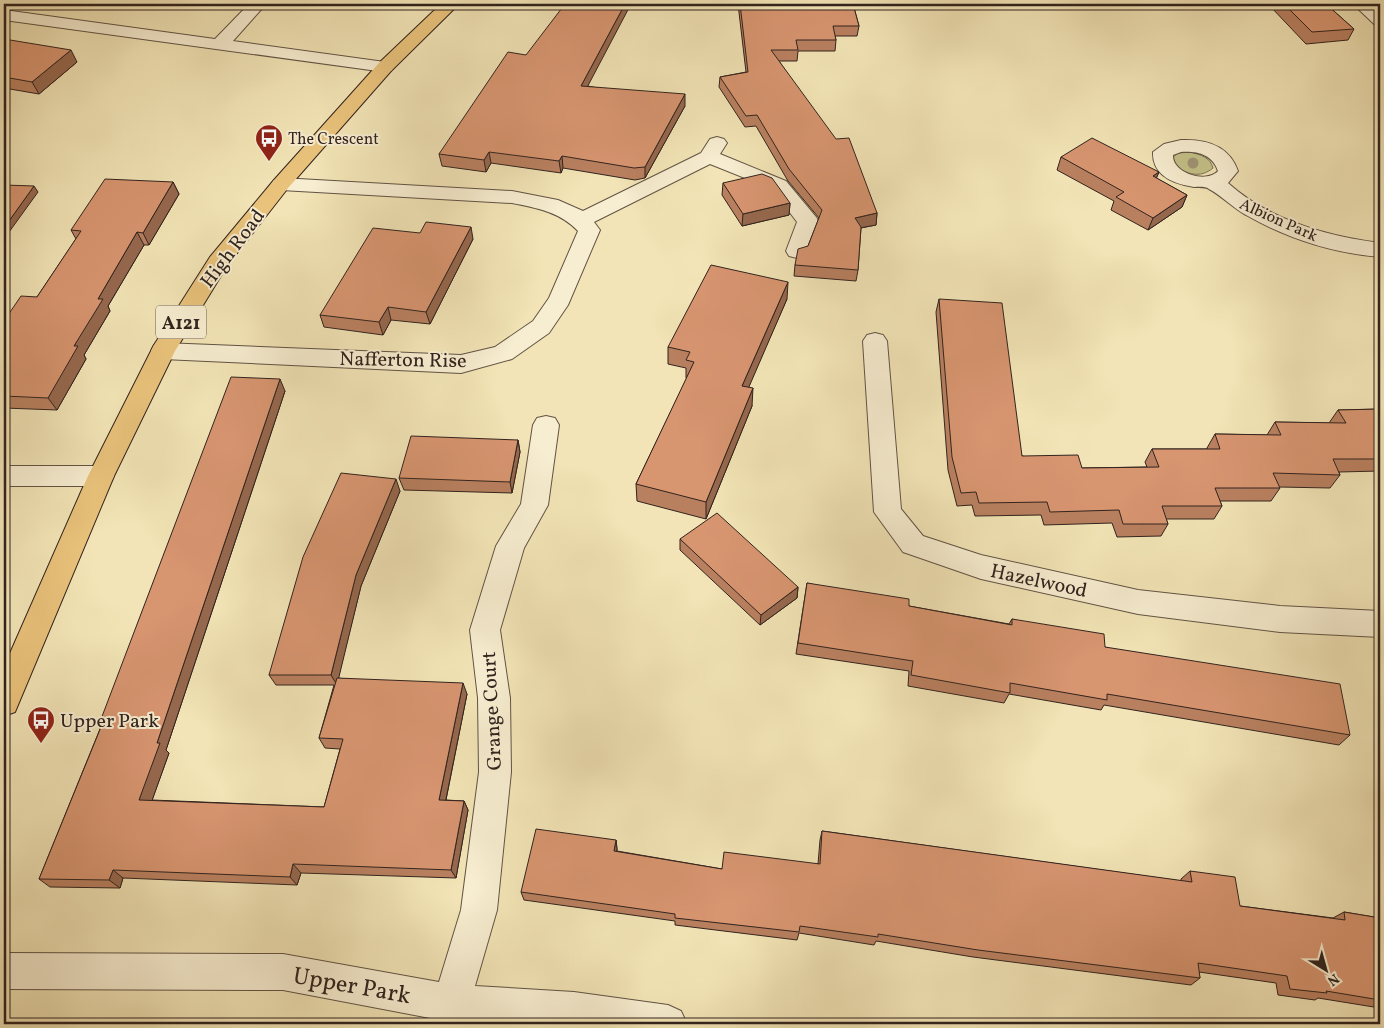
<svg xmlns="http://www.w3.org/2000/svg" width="1384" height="1028" viewBox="0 0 1384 1028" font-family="Vollkorn,serif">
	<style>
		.green { fill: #c3c188; stroke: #7a7253 }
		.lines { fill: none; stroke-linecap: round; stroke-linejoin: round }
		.street-casing { stroke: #615344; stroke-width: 2 }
		.primary-casing { stroke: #31231e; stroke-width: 2 }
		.street { fill: #f7edd0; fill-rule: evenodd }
		.primary { fill: #e9c27b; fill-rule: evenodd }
		.tree { fill: #a09474 }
		.wall { fill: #b98060; stroke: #31231e }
		.shaded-wall { fill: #96684e; stroke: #31231e }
		.building { fill: #d79570; stroke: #31231e }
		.labels { text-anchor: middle; stroke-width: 4; stroke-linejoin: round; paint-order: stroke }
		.far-poi-label { font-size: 16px; fill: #31231e; stroke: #f7edd0; text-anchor: start }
		.far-street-label { font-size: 16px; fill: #31231e; stroke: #f7edd0 }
		.shield { fill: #f7edd0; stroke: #6c6053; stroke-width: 1 }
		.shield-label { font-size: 19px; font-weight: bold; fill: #31231e }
		.street-label { font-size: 20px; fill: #31231e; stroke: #f7edd0 }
		.poi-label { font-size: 20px; fill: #31231e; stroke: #f7edd0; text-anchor: start }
		.near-street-label { font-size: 24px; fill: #31231e; stroke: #f7edd0 }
	</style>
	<rect width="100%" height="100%" fill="#f2e4b6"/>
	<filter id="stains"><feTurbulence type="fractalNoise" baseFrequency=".004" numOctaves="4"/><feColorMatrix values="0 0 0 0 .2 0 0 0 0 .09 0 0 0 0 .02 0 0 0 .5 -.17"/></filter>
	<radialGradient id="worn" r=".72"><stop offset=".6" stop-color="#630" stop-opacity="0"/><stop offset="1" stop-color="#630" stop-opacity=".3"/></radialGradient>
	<path class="green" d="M 1190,152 C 1201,155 1210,157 1213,168 C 1200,179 1186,174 1174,165 L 1172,158 L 1178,153 Z"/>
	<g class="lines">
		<g class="street-casing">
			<g id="street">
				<path d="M 249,4 L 266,4 L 233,41 L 385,62 L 391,63 L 394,67 L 391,71 L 385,72 L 4,20 L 4,10 L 215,39 Z"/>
				<path d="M 1353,4 L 1371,4 L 1380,11 L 1380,25 L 1374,24 Z"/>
				<path d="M 717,137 L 724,139 L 727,143 L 720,154 L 786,181 L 816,217 L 819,222 L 805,256 L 797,258 L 789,256 L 786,251 L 797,222 L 772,189 L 710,164 L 594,222 L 600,230 L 568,305 L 549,333 L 512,359 L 461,373 L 163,359 L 154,357 L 151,351 L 154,345 L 163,343 L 461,355 L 495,347 L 533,321 L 549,298 L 578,231 C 560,212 537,208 512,203 L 281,190 L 274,188 L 271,184 L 274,180 L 281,178 L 512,191 L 558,200 L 583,211 L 701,153 L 710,139 Z"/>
				<path d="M 1181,140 C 1206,139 1229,145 1238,171 L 1228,183 C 1269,220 1326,236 1380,243 L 1380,257 C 1333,253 1288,239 1246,215 C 1233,208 1222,196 1209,189 C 1205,186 1199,187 1194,187 C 1174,184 1152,176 1153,152 L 1164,144 ZM 1181,152 C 1197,151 1212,154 1218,171 C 1206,184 1172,173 1173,155 Z"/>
				<path d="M 875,333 L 883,335 L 887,341 L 901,509 L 923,536 L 981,555 L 1138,590 L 1280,606 L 1380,611 L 1380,637 L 1280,632 L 1138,614 L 981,579 L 903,552 L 874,512 L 863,341 L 867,335 Z"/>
				<path d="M 546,416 L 555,418 L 559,425 L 548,505 L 524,548 L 500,630 L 510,698 L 511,772 L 497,910 L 475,986 L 574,992 L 668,1005 L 681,1011 L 687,1024 L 489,1024 L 451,1022 L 283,990 L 4,989 L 4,953 L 283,954 L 439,982 L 461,910 L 479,772 L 478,698 L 470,630 L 496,546 L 521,504 L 533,425 L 537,418 Z"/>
				<path d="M 4,466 L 101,466 L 110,469 L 114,476 L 110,483 L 101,486 L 4,486 Z"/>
			</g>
		</g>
		<g class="primary-casing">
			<path id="primary" d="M 441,4 L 459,4 L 391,71 L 288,188 L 227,266 L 175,351 L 114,476 L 15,712 L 4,716 L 4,667 L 88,476 L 154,345 L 210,257 L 274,180 L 379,63 Z"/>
		</g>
		<use href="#street" class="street"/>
		<use href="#primary" class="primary"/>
	</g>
	<circle class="tree" cx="1193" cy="163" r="5.5"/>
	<g class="wall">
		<path d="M 738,4 L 853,4 L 859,26 L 857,36 L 835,36 L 836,40 L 835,51 L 798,51 L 797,61 L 779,61 L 877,213 L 876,225 L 861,228 L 858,270 L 856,281 L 794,276 L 795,265 L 808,246 L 819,218 L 788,181 L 756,126 L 745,127 L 719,87 L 720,77 L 746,72 Z"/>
		<path d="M 1270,4 L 1326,4 L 1354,29 L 1348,40 L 1306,44 L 1269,5 Z"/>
		<path d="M 4,39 L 77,62 L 39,94 L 4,88 Z"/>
		<path d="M 526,55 L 588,86 L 685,106 L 645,178 L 635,180 L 563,168 L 561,173 L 491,163 L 486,172 L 442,166 L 439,154 Z"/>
		<path d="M 1061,157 L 1159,172 L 1156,178 L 1187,195 L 1182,207 L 1148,230 L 1111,210 L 1114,201 L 1057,170 Z"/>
		<path d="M 173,182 L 179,194 L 149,245 L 144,245 L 108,306 L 110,311 L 84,355 L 86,359 L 57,410 L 4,408 L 4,321 L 37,297 L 76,239 L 71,230 Z"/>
		<path d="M 723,183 L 790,203 L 789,215 L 742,226 L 722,195 Z"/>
		<path d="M 473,239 L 430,324 L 391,320 L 383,335 L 324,327 L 320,315 Z"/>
		<path d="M 787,299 L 748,387 L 752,406 L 706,519 L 637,501 L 636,484 L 687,378 L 686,378 L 686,368 L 668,364 L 668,347 Z"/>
		<path d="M 939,299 L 1022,456 L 1082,468 L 1147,467 L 1145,462 L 1152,449 L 1207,449 L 1207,448 L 1215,434 L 1267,435 L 1275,422 L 1329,423 L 1338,410 L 1380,409 L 1380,471 L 1339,472 L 1340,475 L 1330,488 L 1279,487 L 1280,488 L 1271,501 L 1220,501 L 1222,506 L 1214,519 L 1166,519 L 1168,524 L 1161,536 L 1117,537 L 1112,523 L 1044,525 L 1041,515 L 975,516 L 972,505 L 957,506 L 948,470 L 936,312 Z"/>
		<path d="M 285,391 L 166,750 L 169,753 L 152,800 L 324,807 L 340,749 L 325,748 L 319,738 L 334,685 L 276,685 L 269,675 L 400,491 L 361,586 L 338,678 L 467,694 L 446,800 L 464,801 L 468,810 L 456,878 L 301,873 L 297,885 L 123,878 L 120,888 L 50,887 L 39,879 L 100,729 L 98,727 Z"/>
		<path d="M 518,440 L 520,452 L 512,493 L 404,490 L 399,478 Z"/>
		<path d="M 680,539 L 798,587 L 797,598 L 760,625 L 680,550 Z"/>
		<path d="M 807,583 L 909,606 L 1009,624 L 1012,619 L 1105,647 L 1350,735 L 1339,745 L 1104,705 L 1101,710 L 1009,694 L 1004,703 L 908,686 L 909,671 L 796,654 Z"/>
		<path d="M 822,831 L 1181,881 L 1181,879 L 1190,871 L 1240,906 L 1333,918 L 1344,912 L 1380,918 L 1380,1008 L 1318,998 L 1315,1000 L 1278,995 L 1276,983 L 1199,972 L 1200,978 L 1191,985 L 973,957 L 876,941 L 874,945 L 799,933 L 797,940 L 675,925 L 675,921 L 524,900 L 521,892 L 616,840 L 617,849 L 617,851 L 722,869 L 818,864 L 820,840 Z"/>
	</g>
	<g class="shaded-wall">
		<path d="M 625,4 L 631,4 L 582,97 L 581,86 Z"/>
		<path d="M 71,50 L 77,62 L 39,94 L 32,82 Z"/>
		<path d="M 685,94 L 685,106 L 645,178 L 645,167 Z"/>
		<path d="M 489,152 L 491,163 L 486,172 L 484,160 Z"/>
		<path d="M 562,156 L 563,168 L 561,173 L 559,161 Z"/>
		<path d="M 1159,172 L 1154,184 L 1153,176 Z"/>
		<path d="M 173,182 L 179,194 L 149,245 L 143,233 Z"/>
		<path d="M 34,186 L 38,192 L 4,239 L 4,228 Z"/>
		<path d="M 1187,195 L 1182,207 L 1148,230 L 1153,218 Z"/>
		<path d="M 790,203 L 789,215 L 742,226 L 743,214 Z"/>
		<path d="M 877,213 L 876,225 L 854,229 L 855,218 Z"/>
		<path d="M 471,227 L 473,239 L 430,324 L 426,312 Z"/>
		<path d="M 137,232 L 144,245 L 108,306 L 110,311 L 84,355 L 86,359 L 57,410 L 48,398 L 98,299 Z"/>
		<path d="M 788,282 L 787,299 L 742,403 L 742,386 Z"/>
		<path d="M 388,307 L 391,320 L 383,335 L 379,322 Z"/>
		<path d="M 280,379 L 285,391 L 166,750 L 169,753 L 149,809 L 139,800 L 157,743 Z"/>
		<path d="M 753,388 L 752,406 L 706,519 L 706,502 Z"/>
		<path d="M 518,440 L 520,452 L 512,493 L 510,482 Z"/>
		<path d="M 396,479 L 400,491 L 361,586 L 337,685 L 331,675 L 356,575 Z"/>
		<path d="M 798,587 L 797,598 L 760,625 L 761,615 Z"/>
		<path d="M 463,683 L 467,694 L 444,809 L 439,800 Z"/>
		<path d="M 464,801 L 468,810 L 456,878 L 451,870 Z"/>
		<path d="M 616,840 L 617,849 L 615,859 L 614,851 Z"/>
		<path d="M 293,864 L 301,873 L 297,885 L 290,877 Z"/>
		<path d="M 113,870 L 123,878 L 120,888 L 109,880 Z"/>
	</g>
	<g class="building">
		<path d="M 565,4 L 625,4 L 581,86 L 685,94 L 645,167 L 634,168 L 562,156 L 559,161 L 489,152 L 484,160 L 439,154 L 508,52 L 526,55 Z"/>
		<path d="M 740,4 L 853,4 L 859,26 L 833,26 L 836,40 L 796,40 L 798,50 L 771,50 L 836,139 L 849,138 L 877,213 L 855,218 L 861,227 L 858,270 L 795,265 L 798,249 L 808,246 L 822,210 L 789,169 L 757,115 L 746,116 L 720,77 L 748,72 Z"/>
		<path d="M 1284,4 L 1326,4 L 1354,29 L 1312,32 Z"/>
		<path d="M 4,39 L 71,50 L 32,82 L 4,77 Z"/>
		<path d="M 1092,138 L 1159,172 L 1153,176 L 1187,195 L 1153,218 L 1116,197 L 1124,192 L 1061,157 Z"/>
		<path d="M 762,174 L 772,178 L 790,203 L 743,214 L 723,183 Z"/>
		<path d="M 105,179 L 173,182 L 143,233 L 137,232 L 98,299 L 103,299 L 74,346 L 78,346 L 48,398 L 4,396 L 4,321 L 21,296 L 37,297 L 81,231 L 71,230 Z"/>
		<path d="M 4,185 L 34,186 L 4,228 Z"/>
		<path d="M 426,222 L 471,227 L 426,312 L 388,307 L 379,322 L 320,315 L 373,228 L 420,233 Z"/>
		<path d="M 711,265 L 788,282 L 742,386 L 753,388 L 706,502 L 636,484 L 694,362 L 686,360 L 690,352 L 668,347 Z"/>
		<path d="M 939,299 L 1002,303 L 1022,456 L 1078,455 L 1082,468 L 1159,467 L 1152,449 L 1220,449 L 1215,434 L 1281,435 L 1275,422 L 1346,423 L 1338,410 L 1380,409 L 1380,459 L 1333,459 L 1340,475 L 1273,473 L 1280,488 L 1215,488 L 1222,506 L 1162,506 L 1168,524 L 1123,524 L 1119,510 L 1050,512 L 1047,502 L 979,503 L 976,492 L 961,493 L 952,457 Z"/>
		<path d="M 231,377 L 280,379 L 157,743 L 160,743 L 139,800 L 324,807 L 343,739 L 319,738 L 337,678 L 463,683 L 439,800 L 464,801 L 451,870 L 293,864 L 290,877 L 113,870 L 109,880 L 39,879 L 101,727 L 98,727 Z"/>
		<path d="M 411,436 L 518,440 L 510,482 L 399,478 Z"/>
		<path d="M 341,473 L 396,479 L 356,575 L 331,675 L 269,675 L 303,557 Z"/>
		<path d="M 717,513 L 798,587 L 761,615 L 680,539 Z"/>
		<path d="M 807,583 L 909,599 L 909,606 L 1012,625 L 1012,619 L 1104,634 L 1105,647 L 1340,684 L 1350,735 L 1107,694 L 1107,700 L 1010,683 L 1010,693 L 911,675 L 913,661 L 798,643 Z"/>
		<path d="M 536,829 L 616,840 L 614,851 L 722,869 L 724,852 L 820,864 L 822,831 L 1192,882 L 1190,871 L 1235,877 L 1240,906 L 1345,920 L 1344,912 L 1380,918 L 1380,1000 L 1326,991 L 1327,993 L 1290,989 L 1287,976 L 1198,963 L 1200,978 L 978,950 L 878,934 L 878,937 L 800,926 L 799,932 L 675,918 L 675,914 L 521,892 Z"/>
	</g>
	<defs>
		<g id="bus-pin" transform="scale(1.4375)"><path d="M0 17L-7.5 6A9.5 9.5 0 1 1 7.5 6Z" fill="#8f2418" stroke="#f7edd0"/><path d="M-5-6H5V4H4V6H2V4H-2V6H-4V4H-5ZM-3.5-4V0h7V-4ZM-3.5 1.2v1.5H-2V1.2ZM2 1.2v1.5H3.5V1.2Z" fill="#fff"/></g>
	</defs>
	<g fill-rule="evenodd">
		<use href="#bus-pin" x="269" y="138"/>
		<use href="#bus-pin" x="41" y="720"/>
	</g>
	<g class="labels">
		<g class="far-poi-label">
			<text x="288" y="144">The Crescent</text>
		</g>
		<g class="far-street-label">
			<text transform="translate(1279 219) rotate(24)" y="6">Albion Park</text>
		</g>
		<rect class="shield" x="156" y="305.5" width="50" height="33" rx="4"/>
		<g class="shield-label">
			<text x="181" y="329">A121</text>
		</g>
		<g class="street-label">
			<text transform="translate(232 248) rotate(-53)" y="7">High Road</text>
			<text transform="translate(403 359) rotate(1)" y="7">Nafferton Rise</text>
			<text transform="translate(1039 580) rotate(12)" y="7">Hazelwood</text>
			<text transform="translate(491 711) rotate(-93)" y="7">Grange Court</text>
		</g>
		<g class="poi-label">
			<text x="60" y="727">Upper Park</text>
		</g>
		<g class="near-street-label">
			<text transform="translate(352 985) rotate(10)" y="8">Upper Park</text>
		</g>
	</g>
	<rect width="1384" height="1028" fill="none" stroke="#f2e4b6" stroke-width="20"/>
	<rect x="5" y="5" width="1374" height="1018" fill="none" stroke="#31231e" stroke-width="2.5"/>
	<rect x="10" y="10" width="1364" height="1008" fill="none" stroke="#31231e"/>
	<g transform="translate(1326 970) rotate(143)" stroke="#f7edd0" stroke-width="4" paint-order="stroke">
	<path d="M0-4L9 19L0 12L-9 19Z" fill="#31231e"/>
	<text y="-8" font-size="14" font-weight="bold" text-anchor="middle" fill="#31231e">N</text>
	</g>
	<rect width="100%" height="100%" filter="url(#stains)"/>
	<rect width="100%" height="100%" fill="url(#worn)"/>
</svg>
